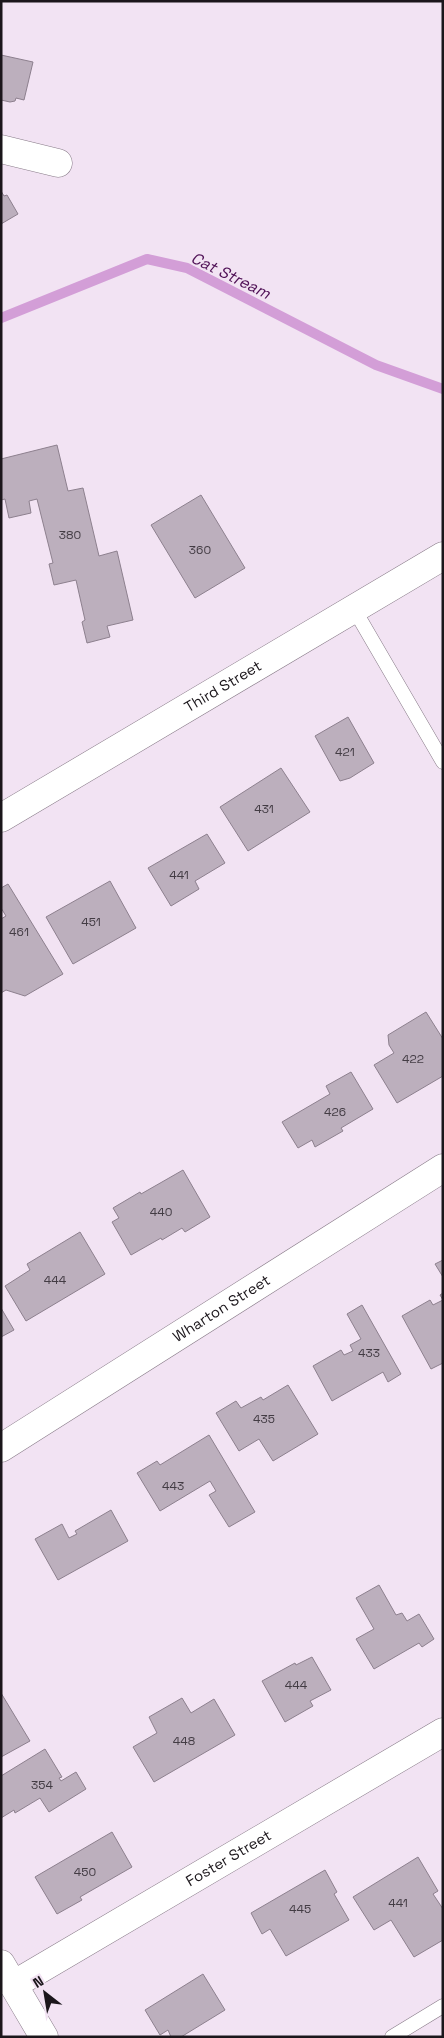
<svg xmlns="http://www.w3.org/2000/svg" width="444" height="2038" viewBox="0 0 444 2038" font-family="'Space Grotesk',sans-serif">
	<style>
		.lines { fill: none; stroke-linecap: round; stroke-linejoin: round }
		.stream { stroke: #d39ed7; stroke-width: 10 }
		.building { fill: #bcafbd; stroke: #8d808e }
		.service-casing { stroke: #887b88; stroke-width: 15 }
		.minor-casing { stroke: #887b88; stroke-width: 29 }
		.tertiary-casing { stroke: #887b88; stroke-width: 29 }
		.service { stroke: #fff; stroke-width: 14 }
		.minor { stroke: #fff; stroke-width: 28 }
		.tertiary { stroke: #fff; stroke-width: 28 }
		.labels { text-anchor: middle; stroke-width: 4; stroke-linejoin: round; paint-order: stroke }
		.number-label { font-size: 12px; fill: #433c44 }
		.street-label { font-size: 15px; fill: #1b161b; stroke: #f2e3f3 }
		.water-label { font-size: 16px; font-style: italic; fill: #4f1055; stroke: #f2e3f3 }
	</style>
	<rect width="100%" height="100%" fill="#f2e3f3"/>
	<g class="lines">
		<path class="stream" d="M 1,318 L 147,259 L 187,268 L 376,365 L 443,389"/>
	</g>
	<g class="building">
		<path d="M 1,55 L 33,62 L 24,100 L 16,98 L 15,101 L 10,102 L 1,100 Z"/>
		<path d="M 1,191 L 4,196 L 7,195 L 18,214 L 1,224 Z"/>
		<path d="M 57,445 L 68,491 L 83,488 L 99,556 L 117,551 L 133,620 L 107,626 L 110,637 L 87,643 L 82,622 L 85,620 L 76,580 L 54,585 L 49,564 L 53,563 L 37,499 L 29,501 L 31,513 L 9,518 L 5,499 L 1,500 L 1,459 Z"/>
		<path d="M 201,495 L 245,568 L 195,598 L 151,525 Z"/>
		<path d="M 348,717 L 374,763 L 350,778 L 340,781 L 315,736 Z"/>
		<path d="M 281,768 L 310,812 L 248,851 L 220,807 Z"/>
		<path d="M 207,834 L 225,863 L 195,881 L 199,889 L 171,906 L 148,868 Z"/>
		<path d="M 110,881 L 136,928 L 73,964 L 46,917 Z"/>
		<path d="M 8,884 L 63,974 L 25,996 L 6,990 L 1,993 L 1,919 L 6,916 L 1,908 L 1,888 Z"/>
		<path d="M 426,1012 L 443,1039 L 443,1076 L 397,1103 L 374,1065 L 394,1053 L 389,1045 L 388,1035 Z"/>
		<path d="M 351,1072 L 373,1109 L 341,1128 L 343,1131 L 315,1147 L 312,1140 L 298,1148 L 282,1122 L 330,1094 L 326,1086 Z"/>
		<path d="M 183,1170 L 210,1217 L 185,1232 L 182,1228 L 162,1240 L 161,1238 L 131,1255 L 112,1222 L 119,1218 L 113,1208 L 140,1192 L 141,1194 Z"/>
		<path d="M 80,1232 L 105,1274 L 26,1321 L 5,1286 L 30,1270 L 27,1264 Z"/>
		<path d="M 443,1260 L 443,1277 L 435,1264 Z"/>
		<path d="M 443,1293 L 443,1363 L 431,1369 L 402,1316 L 430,1300 L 433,1305 L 443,1300 L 440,1295 Z"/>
		<path d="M 362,1305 L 401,1374 L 388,1382 L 383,1372 L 332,1401 L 313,1366 L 341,1350 L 344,1355 L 353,1351 L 350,1345 L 361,1339 L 347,1314 Z"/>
		<path d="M 1,1308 L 14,1330 L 1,1337 Z"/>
		<path d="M 288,1385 L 318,1434 L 273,1461 L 259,1439 L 239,1451 L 216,1413 L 236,1401 L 241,1408 L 261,1397 L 263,1400 Z"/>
		<path d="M 209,1435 L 255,1512 L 229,1527 L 209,1495 L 216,1491 L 210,1481 L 160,1511 L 137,1473 L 157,1461 L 160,1465 Z"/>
		<path d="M 111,1510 L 128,1541 L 58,1580 L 35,1539 L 62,1524 L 69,1538 L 77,1534 L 75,1531 Z"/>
		<path d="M 379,1585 L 396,1615 L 402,1613 L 407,1621 L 419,1614 L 434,1639 L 422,1647 L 419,1643 L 374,1669 L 356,1639 L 374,1629 L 356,1598 Z"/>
		<path d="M 312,1657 L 331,1690 L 310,1701 L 313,1706 L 285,1722 L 262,1681 L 295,1663 L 296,1665 Z"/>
		<path d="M 1,1693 L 30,1741 L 1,1757 Z"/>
		<path d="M 182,1698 L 191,1713 L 214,1699 L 235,1735 L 154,1782 L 133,1747 L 157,1733 L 149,1717 Z"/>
		<path d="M 45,1749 L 62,1777 L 59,1778 L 61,1781 L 76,1772 L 86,1789 L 49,1812 L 40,1798 L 15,1813 L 14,1810 L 1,1818 L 1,1776 Z"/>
		<path d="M 112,1832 L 132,1867 L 80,1897 L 82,1900 L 57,1914 L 35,1877 Z"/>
		<path d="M 418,1857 L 438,1891 L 433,1894 L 443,1909 L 443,1940 L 414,1957 L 391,1920 L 374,1930 L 353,1897 Z"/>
		<path d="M 325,1870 L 337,1892 L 334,1894 L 349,1920 L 286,1956 L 270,1929 L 262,1934 L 251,1913 Z"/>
		<path d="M 203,1974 L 225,2010 L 181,2037 L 171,2037 L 168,2030 L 160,2035 L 145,2010 Z"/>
	</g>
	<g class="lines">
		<g class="service-casing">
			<g id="service">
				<path d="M 354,609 L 443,762"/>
				<path d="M 392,2037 L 443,2006"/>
			</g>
		</g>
		<g class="minor-casing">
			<g id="minor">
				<path d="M 1,149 L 58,163"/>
				<path id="s1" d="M 1,1448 L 443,1168"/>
				<path d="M 1,1964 L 44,2037"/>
				<path id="s2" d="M 13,1985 L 443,1732"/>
			</g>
		</g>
		<g class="tertiary-casing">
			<g id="tertiary">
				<path id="s3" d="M 1,818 L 443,556"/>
			</g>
		</g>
		<use href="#service" class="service"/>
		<use href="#minor" class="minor"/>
		<use href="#tertiary" class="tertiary"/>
	</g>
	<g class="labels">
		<g class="number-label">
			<text x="70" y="539">380</text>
			<text x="200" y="554">360</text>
			<text x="345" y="756">421</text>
			<text x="264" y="813">431</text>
			<text x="179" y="879">441</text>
			<text x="91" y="926">451</text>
			<text x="19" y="936">461</text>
			<text x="413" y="1063">422</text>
			<text x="335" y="1116">426</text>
			<text x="161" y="1216">440</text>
			<text x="55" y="1284">444</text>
			<text x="369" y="1357">433</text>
			<text x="264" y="1423">435</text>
			<text x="173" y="1490">443</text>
			<text x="296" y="1689">444</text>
			<text x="184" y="1745">448</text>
			<text x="42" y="1789">354</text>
			<text x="85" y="1876">450</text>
			<text x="398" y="1907">441</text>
			<text x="300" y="1913">445</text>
		</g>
		<g class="street-label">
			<text dy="5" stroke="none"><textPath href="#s3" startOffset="258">Third Street</textPath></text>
			<text dy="5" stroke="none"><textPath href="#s1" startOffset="261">Wharton Street</textPath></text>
			<text dy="5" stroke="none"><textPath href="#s2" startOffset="250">Foster Street</textPath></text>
		</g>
		<g class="water-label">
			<text transform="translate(231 275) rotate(26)" y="6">Cat Stream</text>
		</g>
	</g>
	<rect width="444" height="2038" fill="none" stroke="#1b161b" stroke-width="5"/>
	<g transform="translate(45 1993) rotate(329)" stroke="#f2e3f3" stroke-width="4" paint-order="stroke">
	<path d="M0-4L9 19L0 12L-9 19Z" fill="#1b161b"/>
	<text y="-8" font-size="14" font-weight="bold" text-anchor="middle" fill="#1b161b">N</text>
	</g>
</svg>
